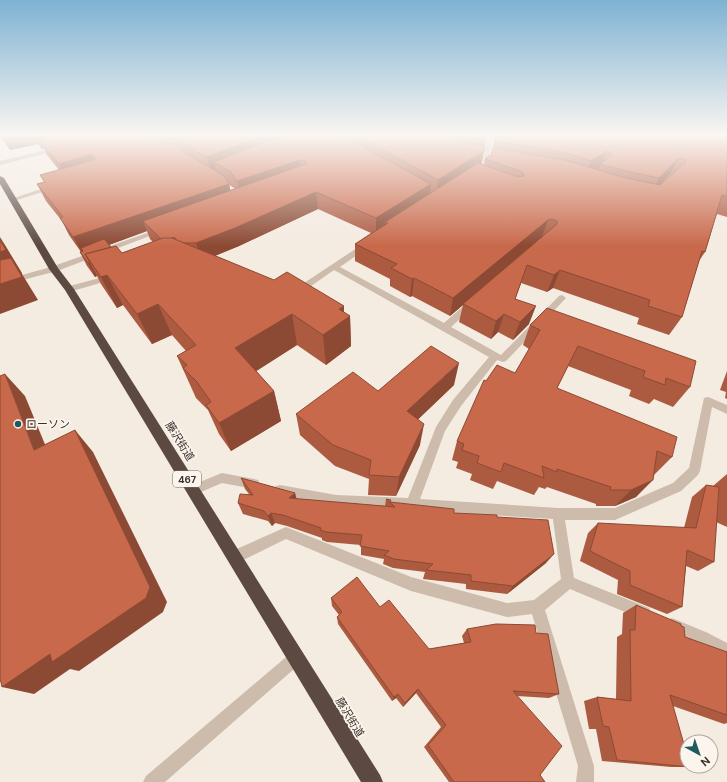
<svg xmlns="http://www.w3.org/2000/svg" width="727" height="782" viewBox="0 0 727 782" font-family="'DM Sans','Noto Sans JP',sans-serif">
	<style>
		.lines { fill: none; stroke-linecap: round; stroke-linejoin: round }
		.minor { fill: #cdbbac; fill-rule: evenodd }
		.highway { fill: #5c4a42; fill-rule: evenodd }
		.wall { fill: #ac5a40; fill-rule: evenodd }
		.shaded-wall { fill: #8c4a34 }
		.building { fill: #c8694b; stroke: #8c4a34 }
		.poi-dot { fill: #1f5a5e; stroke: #fbf5ee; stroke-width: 1.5 }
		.labels { text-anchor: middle; stroke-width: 3.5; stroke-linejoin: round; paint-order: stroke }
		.shield { fill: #fbf5ee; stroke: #756b66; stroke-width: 1 }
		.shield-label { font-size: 10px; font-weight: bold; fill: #3b302b }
		.poi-label { font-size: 11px; fill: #3b302b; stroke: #fbf5ee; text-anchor: start }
		.street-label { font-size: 11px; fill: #3b302b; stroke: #fbf5ee }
	</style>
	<rect width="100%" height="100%" fill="#f4ebe1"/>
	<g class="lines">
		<g class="minor">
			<path d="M 491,136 L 497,136 L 493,140 L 486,170 L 481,171 L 487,140 Z"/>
			<path d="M 58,147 L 61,149 L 60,150 L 0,165 L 0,161 Z"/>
			<path d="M 53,185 L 56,187 L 55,188 L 14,201 L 11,199 Z"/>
			<path d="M 161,228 L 165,230 L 163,231 L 57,271 L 0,286 L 0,281 L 51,267 Z"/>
			<path d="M 363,244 L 369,244 L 370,246 L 340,267 L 444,323 L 468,302 L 474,302 L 475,304 L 474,306 L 451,327 L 501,355 L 559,296 L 562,295 L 566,298 L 506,361 L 503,362 L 497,360 L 461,406 L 445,431 L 420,499 L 558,508 L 615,508 L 673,483 L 689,468 L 704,398 L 708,397 L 727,405 L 727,414 L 712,407 L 700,471 L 698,475 L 681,491 L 615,520 L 565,520 L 574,578 L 649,608 L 651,613 L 649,618 L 644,620 L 570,589 L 545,610 L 594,766 L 594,782 L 576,782 L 578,766 L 532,614 L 507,617 L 411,591 L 286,539 L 235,564 L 230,562 L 228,557 L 230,552 L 286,527 L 411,577 L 507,603 L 534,600 L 561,579 L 553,519 L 412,510 L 336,507 L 276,494 L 274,490 L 276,486 L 280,485 L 336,495 L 408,498 L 436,427 L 453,400 L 489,357 L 334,270 L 301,293 L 295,293 L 295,289 Z"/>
			<path d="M 111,275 L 114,275 L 114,279 L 69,292 L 65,289 L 66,287 Z"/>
			<path d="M 222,473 L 254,479 L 258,480 L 260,484 L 258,488 L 254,489 L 222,483 L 194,495 L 190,494 L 188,490 L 190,486 Z"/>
			<path d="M 672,618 L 708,633 L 727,643 L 727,658 L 698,643 L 667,630 L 665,625 L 667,620 Z"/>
			<path d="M 297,650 L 302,652 L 304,657 L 302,662 L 165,782 L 143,782 L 146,776 L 292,652 Z"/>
		</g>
		<path class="highway" d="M 0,176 L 4,178 L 58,268 L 74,289 L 380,775 L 383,782 L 361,782 L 65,290 L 49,269 L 0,184 Z"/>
	</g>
	<g class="wall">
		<path d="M 0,136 L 150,136 L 155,139 L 154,136 L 489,136 L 486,139 L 485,146 L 481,164 L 484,165 L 485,159 L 491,155 L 495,136 L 727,136 L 727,217 L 717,214 L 705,252 L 699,261 L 682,317 L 669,335 L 637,324 L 639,318 L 553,288 L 547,292 L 521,283 L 515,299 L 529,324 L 513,340 L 498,332 L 491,339 L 459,322 L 463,305 L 450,316 L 412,296 L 410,297 L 390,286 L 390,279 L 355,261 L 355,244 L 371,233 L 318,209 L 239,246 L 215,256 L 344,312 L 350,316 L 351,346 L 326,365 L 297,345 L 256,371 L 274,391 L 281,421 L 231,451 L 219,434 L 208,410 L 196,398 L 177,356 L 186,351 L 172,335 L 152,344 L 123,305 L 117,308 L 101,284 L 97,276 L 95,277 L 87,266 L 80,252 L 81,252 L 69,235 L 62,221 L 46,201 L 37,184 L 44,182 L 40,175 L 59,170 L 47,155 L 44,149 L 42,149 L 38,144 L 10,150 ZM 670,175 L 671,175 L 660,185 ZM 229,185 L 234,188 L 235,189 L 230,190 ZM 147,231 L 150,239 L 153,242 L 122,253 L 111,247 L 109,245 Z"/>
		<path d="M 530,325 L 690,387 L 673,407 L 654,399 L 649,404 L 629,396 L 631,390 L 568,366 L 557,388 L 672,457 L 654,475 L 636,497 L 615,506 L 596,506 L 596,504 L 547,487 L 545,489 L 539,487 L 534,495 L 497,481 L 493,489 L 470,480 L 472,474 L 456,468 L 458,462 L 452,460 L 457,441 L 486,381 L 515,373 L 529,349 L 523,345 Z"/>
		<path d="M 727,371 L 727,399 L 725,398 L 726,392 L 720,390 Z"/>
		<path d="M 454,385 L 418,419 L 420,445 L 396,496 L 368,495 L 369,479 L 335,466 L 300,435 L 296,414 L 378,391 Z"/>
		<path d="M 727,474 L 727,527 L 716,522 L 714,562 L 698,571 L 686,566 L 682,607 L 667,614 L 617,594 L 618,580 L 580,561 L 588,533 L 598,523 L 684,528 L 692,497 L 706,485 L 713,486 Z"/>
		<path d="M 241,478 L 295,493 L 296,499 L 385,506 L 386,499 L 391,502 L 454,513 L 497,517 L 546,563 L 507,594 L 466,589 L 466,584 L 423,579 L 425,572 L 393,568 L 383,564 L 384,559 L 361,555 L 361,545 L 327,542 L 322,540 L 322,538 L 287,526 L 275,523 L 272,526 L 268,521 L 243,514 L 238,503 L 249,494 L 245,489 Z"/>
		<path d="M 331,598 L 380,607 L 429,649 L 464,643 L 462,636 L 467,629 L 536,633 L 559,694 L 549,698 L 517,696 L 540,775 L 545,782 L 449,782 L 424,747 L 441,727 L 416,693 L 403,707 L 396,698 L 392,701 L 338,624 L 337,617 L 339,615 L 332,606 Z"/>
		<path d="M 636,605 L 681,626 L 685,637 L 727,652 L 727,723 L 724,724 L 673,706 L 690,767 L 671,767 L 602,761 L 596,729 L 589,729 L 584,701 L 597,697 L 616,699 L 617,637 L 622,634 L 623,613 Z"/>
	</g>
	<g class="shaded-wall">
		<path d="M 2,136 L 34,136 L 38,144 L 10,150 Z"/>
		<path d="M 35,136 L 96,136 L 39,139 L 44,149 L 42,149 Z"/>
		<path d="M 265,136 L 334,136 L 214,162 L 217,171 L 211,173 L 207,157 L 255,139 Z"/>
		<path d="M 464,136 L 461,152 L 459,139 Z"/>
		<path d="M 485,146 L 481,167 L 436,196 L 438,180 Z"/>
		<path d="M 607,151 L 602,164 L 600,164 L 599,168 L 585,177 L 591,161 Z"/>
		<path d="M 91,154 L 99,171 L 68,180 L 59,164 Z"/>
		<path d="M 678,159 L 670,175 L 651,194 L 659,178 Z"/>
		<path d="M 300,160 L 302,177 L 241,198 L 237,181 Z"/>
		<path d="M 229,184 L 233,201 L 143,221 L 147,231 L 84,254 L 81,248 L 84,254 L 83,254 L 73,237 Z"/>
		<path d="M 431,184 L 429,201 L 385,222 L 385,230 L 376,235 L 376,218 Z"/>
		<path d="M 316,192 L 318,209 L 239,246 L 202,261 L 196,243 Z"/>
		<path d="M 548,220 L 542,237 L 463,304 L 463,305 L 450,316 L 453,298 Z"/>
		<path d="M 0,237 L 5,245 L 22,273 L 22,274 L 38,300 L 0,314 Z"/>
		<path d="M 88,263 L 90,263 L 97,276 L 95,277 Z"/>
		<path d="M 527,265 L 521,283 L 509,317 L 515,299 Z"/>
		<path d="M 560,270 L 553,288 L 547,292 L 554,275 Z"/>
		<path d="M 107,275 L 123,305 L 117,308 L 101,277 Z"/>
		<path d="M 414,278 L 412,296 L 410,297 L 412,279 Z"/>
		<path d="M 158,304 L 172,335 L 152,344 L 137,314 Z"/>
		<path d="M 344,306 L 344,320 L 350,316 L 351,346 L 326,365 L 323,335 L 339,309 Z"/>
		<path d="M 536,306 L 529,324 L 513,340 L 520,322 Z"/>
		<path d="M 292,314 L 297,345 L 244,379 L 235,348 Z"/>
		<path d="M 504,314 L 498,332 L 491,339 L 496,321 Z"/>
		<path d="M 459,363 L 454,385 L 405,432 L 407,411 Z"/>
		<path d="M 5,374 L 25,396 L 56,471 L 34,450 Z"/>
		<path d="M 274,391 L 281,421 L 231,451 L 219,423 Z"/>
		<path d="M 424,424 L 420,445 L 396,496 L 399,477 Z"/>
		<path d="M 75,430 L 93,452 L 167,602 L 163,612 L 79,671 L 70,669 L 34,694 L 2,687 Z"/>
		<path d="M 653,480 L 636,497 L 615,506 L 631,490 Z"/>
		<path d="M 295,493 L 298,504 L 289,498 Z"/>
		<path d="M 271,513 L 275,523 L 272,526 L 268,516 Z"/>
		<path d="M 554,554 L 546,563 L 507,594 L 513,586 Z"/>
		<path d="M 418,689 L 416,693 L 403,707 L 405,703 Z"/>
		<path d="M 398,694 L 396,698 L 392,701 L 394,697 Z"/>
	</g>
	<g class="building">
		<path d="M 50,136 L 150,136 L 158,141 L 175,144 L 181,150 L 224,176 L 229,184 L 73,237 L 60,218 L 63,217 L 37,184 L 45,182 L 40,175 L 94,160 L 96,158 L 91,154 L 59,164 L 39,139 Z"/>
		<path d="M 163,136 L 265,136 L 255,139 L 207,157 L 187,146 L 181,139 Z"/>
		<path d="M 285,136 L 346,136 L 352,141 L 431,184 L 376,218 L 316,192 L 235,228 L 196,243 L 184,243 L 176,240 L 175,238 L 161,239 L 143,221 L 306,164 L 306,161 L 300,160 L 237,181 L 230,171 L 214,162 L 260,144 Z"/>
		<path d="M 358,136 L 464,136 L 459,139 L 460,141 L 485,146 L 484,151 L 438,180 Z"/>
		<path d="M 464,136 L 486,136 L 486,140 Z"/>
		<path d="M 496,136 L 721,136 L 727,138 L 727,197 L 722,195 L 705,252 L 702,251 L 682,317 L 648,306 L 650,300 L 560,270 L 554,275 L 527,265 L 515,299 L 536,306 L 520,322 L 504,314 L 496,321 L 463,304 L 557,224 L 557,221 L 552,219 L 548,220 L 453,298 L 414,278 L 412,279 L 391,268 L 397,264 L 355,244 L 388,223 L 385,222 L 478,163 L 518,177 L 524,176 L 523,172 L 485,159 L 491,155 L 493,148 L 565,160 L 622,177 L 660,185 L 686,162 L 685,159 L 678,159 L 659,178 L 626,171 L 600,164 L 612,155 L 611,153 L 607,151 L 591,161 L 567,153 L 495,141 Z"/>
		<path d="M 163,238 L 175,238 L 172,238 L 274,280 L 287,272 L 344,306 L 339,309 L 350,316 L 323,335 L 292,314 L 235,348 L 274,391 L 219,423 L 206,405 L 211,402 L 197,382 L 183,368 L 187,365 L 177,356 L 196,345 L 158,304 L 137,314 L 107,275 L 101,277 L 85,254 L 116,246 L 122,253 Z"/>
		<path d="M 104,239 L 111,247 L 85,254 L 90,263 L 88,263 L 80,252 L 83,251 L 81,248 Z"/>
		<path d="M 0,240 L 6,250 L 0,252 Z"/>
		<path d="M 11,258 L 22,277 L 0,284 L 0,260 Z"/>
		<path d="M 547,308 L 696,361 L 690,387 L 666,378 L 665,385 L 643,377 L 645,371 L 578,346 L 557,388 L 677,437 L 672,457 L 657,451 L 653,480 L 631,490 L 610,490 L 611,487 L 557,469 L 557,472 L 542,466 L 544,478 L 504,463 L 501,472 L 477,463 L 479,456 L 462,450 L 464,444 L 457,441 L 484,380 L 486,381 L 497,365 L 515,373 L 540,330 L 530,325 Z"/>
		<path d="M 431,346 L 459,363 L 407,411 L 424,424 L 399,477 L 369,475 L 371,460 L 333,445 L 296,414 L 353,372 L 378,391 Z"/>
		<path d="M 5,374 L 34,450 L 75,430 L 150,587 L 146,598 L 52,662 L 50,654 L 2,687 L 0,678 L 0,376 Z"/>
		<path d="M 241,478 L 295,493 L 289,498 L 395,507 L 386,499 L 391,500 L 390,502 L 454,509 L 454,513 L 497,515 L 497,517 L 548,520 L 554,554 L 513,586 L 471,581 L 471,575 L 426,570 L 433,564 L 394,559 L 384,555 L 389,551 L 360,546 L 362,535 L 326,532 L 320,530 L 321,528 L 283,515 L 271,513 L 268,516 L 264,511 L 238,503 L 240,494 L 253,495 Z"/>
		<path d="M 706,485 L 719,487 L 714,562 L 687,550 L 682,607 L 630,585 L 630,571 L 590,551 L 598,523 L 696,528 Z"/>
		<path d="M 357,577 L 380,607 L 389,600 L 429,649 L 471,642 L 467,629 L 496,624 L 535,625 L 536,633 L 548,634 L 559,694 L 513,691 L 562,746 L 540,775 L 545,782 L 454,782 L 428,745 L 446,725 L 418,689 L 405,703 L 398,694 L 394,697 L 337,617 L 342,612 L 331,598 Z"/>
		<path d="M 636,605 L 681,624 L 681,626 L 684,627 L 685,637 L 727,652 L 727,715 L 670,695 L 687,755 L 687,766 L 690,766 L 690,767 L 617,760 L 609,727 L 603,726 L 597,697 L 631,701 L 630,630 L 635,630 Z"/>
	</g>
	<linearGradient id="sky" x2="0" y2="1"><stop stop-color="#7eb2d2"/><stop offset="0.55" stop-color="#faf6f2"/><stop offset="1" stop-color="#faf6f2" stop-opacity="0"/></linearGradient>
	<rect width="727" height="246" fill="url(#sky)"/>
	<circle class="poi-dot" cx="18" cy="424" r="4"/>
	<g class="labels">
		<rect class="shield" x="173" y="471" width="28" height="16" rx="3"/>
		<g class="shield-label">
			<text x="187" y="483">467</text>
		</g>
		<g class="poi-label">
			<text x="26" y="428">ローソン</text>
		</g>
		<g class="street-label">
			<text transform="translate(180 441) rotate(58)" y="4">藤沢街道</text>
			<text transform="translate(350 717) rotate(59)" y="4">藤沢街道</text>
		</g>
	</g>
	<g transform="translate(699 754) rotate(140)"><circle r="19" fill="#fbf5ee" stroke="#aea6a0"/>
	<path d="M0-3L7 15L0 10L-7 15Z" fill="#1f5a5e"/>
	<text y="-6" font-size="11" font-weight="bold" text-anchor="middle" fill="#3b302b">N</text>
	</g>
</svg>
